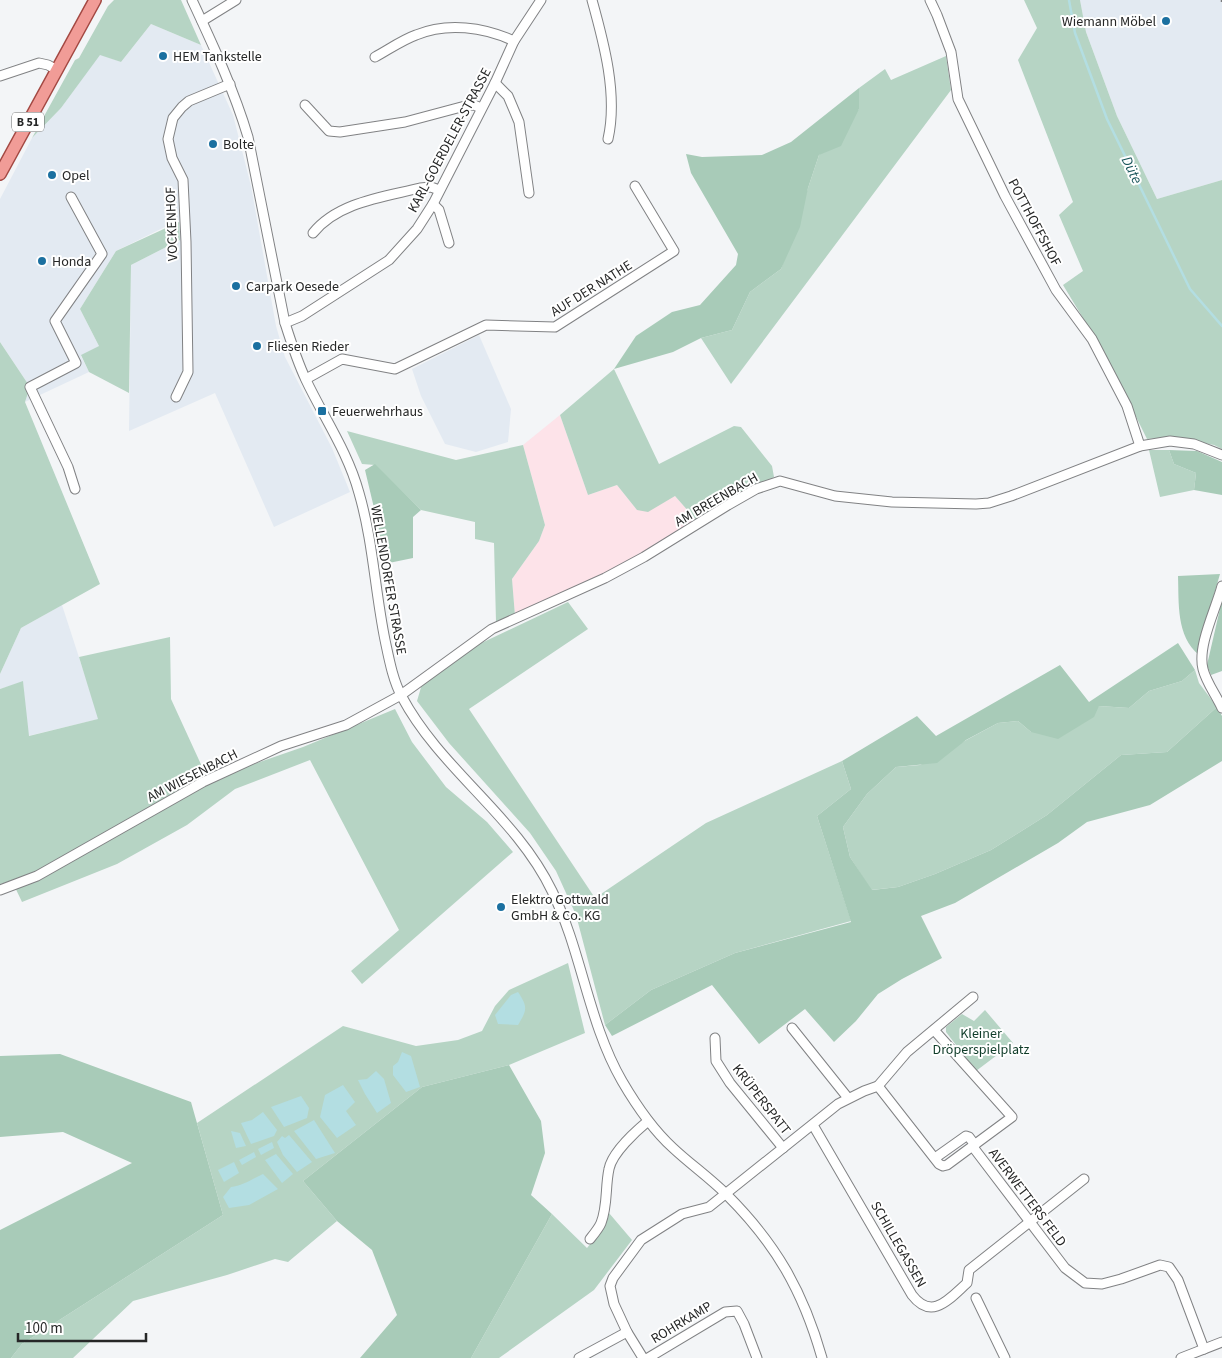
<svg xmlns="http://www.w3.org/2000/svg" width="1222" height="1358" viewBox="0 0 1222 1358" font-family="'Source Sans 3',sans-serif">
	<style>
		.commercial { fill: #fde3e9 }
		.built { fill: #e3eaf2 }
		.green { fill: #b6d4c4 }
		.forest { fill: #a8cbb8 }
		.water { fill: #b3dee2 }
		.lines { fill: none; stroke-linecap: round; stroke-linejoin: round }
		.stream { stroke: #b3dee2; stroke-width: 2.5 }
		.minor-casing { stroke: #818284; stroke-width: 11 }
		.major-casing { stroke: #a34842; stroke-width: 14 }
		.minor { stroke: #fff; stroke-width: 9 }
		.major { stroke: #f19c97; stroke-width: 11 }
		.rail { stroke: #7b7c7d; stroke-width: 2.5; stroke-dasharray: 8 4; stroke-linecap: butt }
		.poi-dot { fill: #1b70a0; stroke: #fff; stroke-width: 2 }
		.labels { text-anchor: middle; stroke-width: 4; stroke-linejoin: round; paint-order: stroke }
		.shield { fill: #fff; stroke: #676868; stroke-width: 1 }
		.shield-label { font-size: 12px; font-weight: bold; fill: #262727 }
		.poi-label { font-size: 14px; fill: #262727; stroke: #fff; text-anchor: start }
		.street-label { font-size: 14px; fill: #262727; stroke: #fff }
		.park-label { font-size: 14px; fill: #0f3c29; stroke: #fff }
		.water-label { font-size: 15px; font-style: italic; fill: #1b575c; stroke: #fff }
	</style>
	<rect width="100%" height="100%" fill="#f3f5f7"/>
	<path class="commercial" d="M 560,415 L 588,495 L 617,485 L 637,510 L 675,496 L 697,521 L 574,591 L 515,616 L 512,579 L 539,541 L 545,525 L 523,445 Z"/>
	<g class="built">
		<path d="M 1080,0 L 1222,0 L 1222,180 L 1157,199 L 1117,116 L 1086,32 Z"/>
		<path d="M 151,24 L 201,45 L 233,115 L 251,186 L 276,326 L 285,357 L 332,448 L 350,492 L 274,527 L 215,393 L 129,431 L 131,265 L 180,240 L 179,220 L 116,251 L 80,309 L 99,346 L 81,356 L 89,372 L 25,402 L 30,387 L 0,342 L 0,199 L 32,138 L 61,108 L 100,54 L 121,62 Z"/>
		<path d="M 479,335 L 511,409 L 508,442 L 476,452 L 445,444 L 421,396 L 412,369 Z"/>
		<path d="M 62,605 L 99,719 L 28,736 L 23,682 L 0,689 L 0,674 L 21,628 Z"/>
	</g>
	<g class="green">
		<path d="M 114,0 L 181,0 L 201,45 L 151,24 L 121,62 L 100,55 L 61,108 L 32,138 L 75,60 L 79,58 L 108,6 Z"/>
		<path d="M 1024,0 L 1080,0 L 1086,32 L 1117,116 L 1157,199 L 1222,180 L 1222,449 L 1214,445 L 1174,437 L 1147,439 L 1106,356 L 1063,285 L 1083,271 L 1059,215 L 1073,202 L 1018,60 L 1037,28 Z"/>
		<path d="M 946,56 L 951,90 L 731,384 L 701,338 L 732,330 L 750,292 L 781,269 L 819,155 L 859,109 L 859,88 L 885,69 L 891,80 Z"/>
		<path d="M 179,222 L 180,240 L 131,265 L 129,393 L 89,372 L 81,355 L 99,346 L 80,309 L 116,251 Z"/>
		<path d="M 0,342 L 30,387 L 25,402 L 100,584 L 21,628 L 0,674 Z"/>
		<path d="M 614,369 L 659,464 L 734,426 L 741,427 L 772,466 L 774,477 L 697,521 L 675,496 L 648,512 L 637,510 L 617,485 L 588,495 L 560,415 Z"/>
		<path d="M 347,431 L 456,460 L 523,445 L 545,525 L 539,541 L 512,579 L 515,616 L 496,622 L 494,543 L 475,539 L 475,522 L 421,510 L 375,465 L 362,464 Z"/>
		<path d="M 1149,450 L 1169,450 L 1174,464 L 1196,473 L 1194,490 L 1160,497 Z"/>
		<path d="M 568,602 L 588,629 L 469,709 L 595,898 L 706,823 L 842,761 L 851,789 L 817,816 L 851,921 L 735,953 L 651,990 L 605,1025 L 576,915 L 556,871 L 530,833 L 449,743 L 417,701 L 422,684 L 473,647 Z"/>
		<path d="M 170,637 L 171,699 L 210,784 L 248,766 L 303,747 L 395,709 L 412,742 L 446,787 L 487,822 L 513,852 L 362,984 L 351,971 L 399,930 L 310,760 L 235,789 L 187,825 L 117,864 L 22,902 L 12,881 L 0,884 L 0,689 L 23,681 L 29,736 L 98,719 L 79,657 Z"/>
		<path d="M 1195,670 L 1199,683 L 1217,707 L 1167,752 L 1121,755 L 1047,815 L 991,850 L 935,874 L 898,887 L 871,890 L 850,857 L 843,827 L 867,794 L 896,767 L 920,765 L 998,723 L 1018,721 L 1031,732 L 1099,706 L 1129,708 L 1149,691 L 1182,681 Z"/>
		<path d="M 568,963 L 585,1033 L 509,1065 L 422,1087 L 303,1181 L 337,1221 L 288,1262 L 275,1259 L 227,1275 L 133,1301 L 73,1358 L 11,1358 L 22,1344 L 223,1215 L 197,1123 L 343,1026 L 416,1046 L 458,1040 L 482,1031 L 495,1006 L 509,990 Z"/>
		<path d="M 985,1010 L 1013,1043 L 976,1071 L 946,1032 L 946,1027 L 962,1014 L 974,1021 Z"/>
		<path d="M 609,1213 L 632,1240 L 594,1290 L 499,1358 L 471,1358 L 552,1214 L 587,1248 L 600,1232 Z"/>
	</g>
	<g class="forest">
		<path d="M 859,88 L 859,109 L 841,146 L 819,155 L 808,188 L 800,227 L 781,269 L 750,292 L 732,330 L 701,338 L 673,352 L 614,369 L 636,336 L 672,312 L 700,305 L 736,265 L 738,254 L 691,173 L 686,154 L 702,157 L 762,155 L 791,142 Z"/>
		<path d="M 1169,450 L 1197,451 L 1222,462 L 1222,495 L 1194,490 L 1196,473 L 1174,464 Z"/>
		<path d="M 375,464 L 421,510 L 413,517 L 413,558 L 384,564 L 379,529 L 365,470 Z"/>
		<path d="M 1220,574 L 1202,636 L 1199,655 C 1176,636 1179,603 1178,576 Z"/>
		<path d="M 1222,600 L 1222,671 L 1211,675 L 1207,665 Z"/>
		<path d="M 1178,643 L 1195,670 L 1182,681 L 1149,691 L 1129,708 L 1099,706 L 1094,717 L 1058,739 L 1031,732 L 1018,721 L 998,723 L 966,740 L 937,763 L 896,767 L 867,794 L 843,827 L 850,857 L 872,890 L 898,887 L 935,874 L 991,850 L 1047,815 L 1121,755 L 1167,752 L 1217,707 L 1222,716 L 1222,761 L 1150,805 L 1087,822 L 1058,843 L 955,903 L 921,916 L 942,958 L 902,979 L 878,994 L 856,1021 L 834,1042 L 805,1009 L 759,1044 L 712,985 L 612,1036 L 605,1025 L 651,990 L 735,953 L 851,922 L 817,816 L 851,789 L 842,761 L 917,716 L 936,736 L 1060,665 L 1089,702 Z"/>
		<path d="M 60,1054 L 191,1102 L 223,1215 L 22,1344 L 11,1358 L 0,1358 L 0,1230 L 132,1163 L 63,1132 L 0,1137 L 0,1056 Z"/>
		<path d="M 509,1065 L 541,1121 L 545,1153 L 531,1195 L 552,1214 L 471,1358 L 360,1358 L 397,1315 L 372,1250 L 337,1221 L 303,1181 L 422,1087 Z"/>
	</g>
	<g class="water">
		<path d="M 518,992 C 528,1007 527,1010 518,1025 L 498,1024 L 495,1015 L 511,995 Z"/>
		<path d="M 402,1052 L 411,1056 L 420,1087 L 406,1092 L 393,1075 L 393,1066 L 398,1062 Z"/>
		<path d="M 376,1071 L 384,1079 L 391,1103 L 377,1113 L 365,1094 L 358,1080 L 367,1079 Z"/>
		<path d="M 343,1085 L 355,1102 L 346,1111 L 356,1125 L 337,1138 L 320,1117 L 325,1095 Z"/>
		<path d="M 301,1096 L 309,1108 L 307,1118 L 284,1127 L 271,1107 Z"/>
		<path d="M 263,1112 L 277,1130 L 274,1136 L 251,1144 L 241,1123 L 252,1120 Z"/>
		<path d="M 314,1120 L 335,1153 L 316,1159 L 294,1131 Z"/>
		<path d="M 231,1131 L 240,1133 L 246,1146 L 236,1148 Z"/>
		<path d="M 289,1135 L 312,1162 L 297,1172 L 283,1155 L 277,1142 L 282,1136 L 285,1138 Z"/>
		<path d="M 272,1142 L 274,1148 L 261,1155 L 258,1149 Z"/>
		<path d="M 254,1152 L 256,1157 L 242,1165 L 239,1160 Z"/>
		<path d="M 276,1154 L 293,1174 L 282,1183 L 265,1160 Z"/>
		<path d="M 234,1162 L 239,1173 L 224,1182 L 218,1170 Z"/>
		<path d="M 263,1174 L 278,1189 L 249,1205 L 229,1208 L 223,1197 L 231,1187 C 242,1186 252,1179 263,1174 Z"/>
	</g>
	<g class="lines">
		<path class="stream" d="M 1069,0 L 1075,33 L 1107,119 L 1190,289 L 1222,326"/>
		<g class="minor-casing">
			<g id="minor">
				<path d="M 192,0 C 213,45 234,90 248,137 L 285,323 C 291,342 297,361 306,380 C 324,418 348,452 359,493 C 373,541 375,591 385,640 C 389,659 393,681 402,697 C 441,770 516,816 552,891 C 582,952 588,1022 622,1081 C 636,1105 652,1129 673,1148 C 690,1164 710,1178 727,1195 C 776,1244 803,1291 822,1358"/>
				<path d="M 592,0 C 604,43 618,95 608,139"/>
				<path d="M 930,0 L 937,15 L 951,52 L 958,99 L 1005,196 L 1056,290 L 1092,339 L 1127,406 L 1140,446"/>
				<path d="M 202,21 L 236,0"/>
				<path d="M 375,57 C 388,50 402,40 416,35 C 447,22 484,27 514,41"/>
				<path d="M 0,76 L 39,63 L 48,65 L 57,70"/>
				<path d="M 495,83 L 508,96 L 519,122 L 529,193"/>
				<path d="M 305,105 L 329,131 L 340,132 L 405,122 L 465,106 L 474,105 L 481,108"/>
				<path d="M 71,197 L 102,254 L 55,321 L 76,363 L 30,387 L 68,467 L 75,489"/>
				<path d="M 433,204 L 439,210 L 449,243"/>
				<path d="M 313,233 C 338,202 384,197 420,188 L 431,187 L 439,190"/>
				<path d="M 285,323 L 302,316 L 389,260 L 417,229 L 433,204 L 495,83 L 514,41 L 541,0"/>
				<path d="M 306,379 L 342,359 L 395,369 L 486,325 L 555,327 L 674,251 L 635,186"/>
				<path d="M 176,397 L 188,372 L 186,242 L 183,180 L 172,158 L 168,139 L 173,118 L 182,107 L 189,101 L 230,84"/>
				<path d="M 1222,586 C 1216,609 1197,646 1203,669 C 1206,682 1216,695 1222,708"/>
				<path d="M 0,890 L 37,876 L 203,782 L 281,746 L 346,725 L 401,695 L 492,629 L 605,578 L 644,557 L 728,505 L 756,489 L 780,481 L 835,496 L 892,502 L 976,504 L 989,503 L 1011,496 L 1140,446 L 1170,441 L 1194,444 L 1222,455"/>
				<path d="M 792,1028 L 848,1098"/>
				<path d="M 715,1038 L 716,1061 L 730,1083 L 783,1148"/>
				<path d="M 878,1086 L 907,1052 L 973,997"/>
				<path d="M 813,1125 L 912,1295 C 932,1321 949,1299 967,1283 L 969,1270 L 1084,1179"/>
				<path d="M 973,1147 L 1065,1268 L 1085,1283 L 1102,1284 L 1121,1279 L 1160,1265 L 1169,1267 L 1178,1280 L 1204,1349"/>
				<path d="M 935,1158 L 966,1136 L 969,1137 L 975,1145"/>
				<path d="M 590,1239 C 594,1234 599,1228 601,1223 C 608,1205 605,1187 609,1169 C 612,1153 636,1131 648,1121"/>
				<path d="M 976,1298 L 1005,1358"/>
				<path d="M 579,1358 L 627,1332"/>
				<path d="M 643,1358 L 627,1332 L 614,1304 L 610,1286 L 613,1278 L 641,1240 L 682,1214 L 709,1207 L 838,1104 L 864,1091 L 878,1086 L 939,1164 L 943,1166 L 947,1165 L 1012,1117 L 934,1030"/>
				<path d="M 648,1358 L 725,1312 L 737,1311 L 744,1324 L 757,1358"/>
				<path d="M 1181,1358 L 1222,1342"/>
			</g>
		</g>
		<g class="major-casing">
			<path id="major" d="M 0,174 L 95,0"/>
		</g>
		<use href="#minor" class="minor"/>
		<use href="#major" class="major"/>
		<path class="rail" d="M 1222,0 L 1222,2"/>
	</g>
	<g class="poi-dot">
		<circle cx="1166" cy="21" r="5"/>
		<circle cx="163" cy="56" r="5"/>
		<circle cx="213" cy="144" r="5"/>
		<circle cx="52" cy="175" r="5"/>
		<circle cx="42" cy="261" r="5"/>
		<circle cx="236" cy="286" r="5"/>
		<circle cx="257" cy="346" r="5"/>
		<rect x="317" y="406" width="10" height="10" rx="2.5"/>
		<circle cx="501" cy="907" r="5"/>
	</g>
	<g class="labels">
		<rect class="shield" x="12" y="112.5" width="32" height="19" rx="4"/>
		<g class="shield-label">
			<text x="28" y="126">B 51</text>
		</g>
		<g class="poi-label">
			<text x="1156" y="26" text-anchor="end">Wiemann Möbel</text>
			<text x="173" y="61">HEM Tankstelle</text>
			<text x="223" y="149">Bolte</text>
			<text x="62" y="180">Opel</text>
			<text x="52" y="266">Honda</text>
			<text x="246" y="291">Carpark Oesede</text>
			<text x="267" y="351">Fliesen Rieder</text>
			<text x="332" y="416">Feuerwehrhaus</text>
			<text x="511" y="904">Elektro Gottwald<tspan x="511" dy="16">GmbH &amp; Co. KG</tspan></text>
		</g>
		<g class="street-label">
			<text transform="translate(449 140) rotate(-62)" y="5">KARL-GOERDELER-STRASSE</text>
			<text transform="translate(1035 222) rotate(62)" y="5">POTTHOFFSHOF</text>
			<text transform="translate(171 224) rotate(-92)" y="5">VOCKENHOF</text>
			<text transform="translate(591 288) rotate(-32)" y="5">AUF DER NATHE</text>
			<text transform="translate(716 499) rotate(-30)" y="5">AM BREENBACH</text>
			<text transform="translate(389 580) rotate(80)" y="5">WELLENDORFER STRASSE</text>
			<text transform="translate(192 775) rotate(-27)" y="5">AM WIESENBACH</text>
			<text transform="translate(762 1099) rotate(52)" y="5">KRÜPERSPATT</text>
			<text transform="translate(1028 1197) rotate(53)" y="5">AVERWETTERS FELD</text>
			<text transform="translate(899 1244) rotate(60)" y="5">SCHILLEGASSEN</text>
			<text transform="translate(681 1322) rotate(-31)" y="5">ROHRKAMP</text>
		</g>
		<g class="park-label">
			<text x="981" y="1038">Kleiner<tspan x="981" dy="16">Dröperspielplatz</tspan></text>
		</g>
		<g class="water-label">
			<text transform="translate(1132 170) rotate(64)" y="5">Düte</text>
		</g>
	</g>
	<path d="M18 1333v8h128v-8" fill="none" stroke="#262727" stroke-width="2.5"/>
	<text x="25" y="1333" font-size="15" fill="#262727" stroke="#ffffff" stroke-width="4" paint-order="stroke">100 m</text>
</svg>
